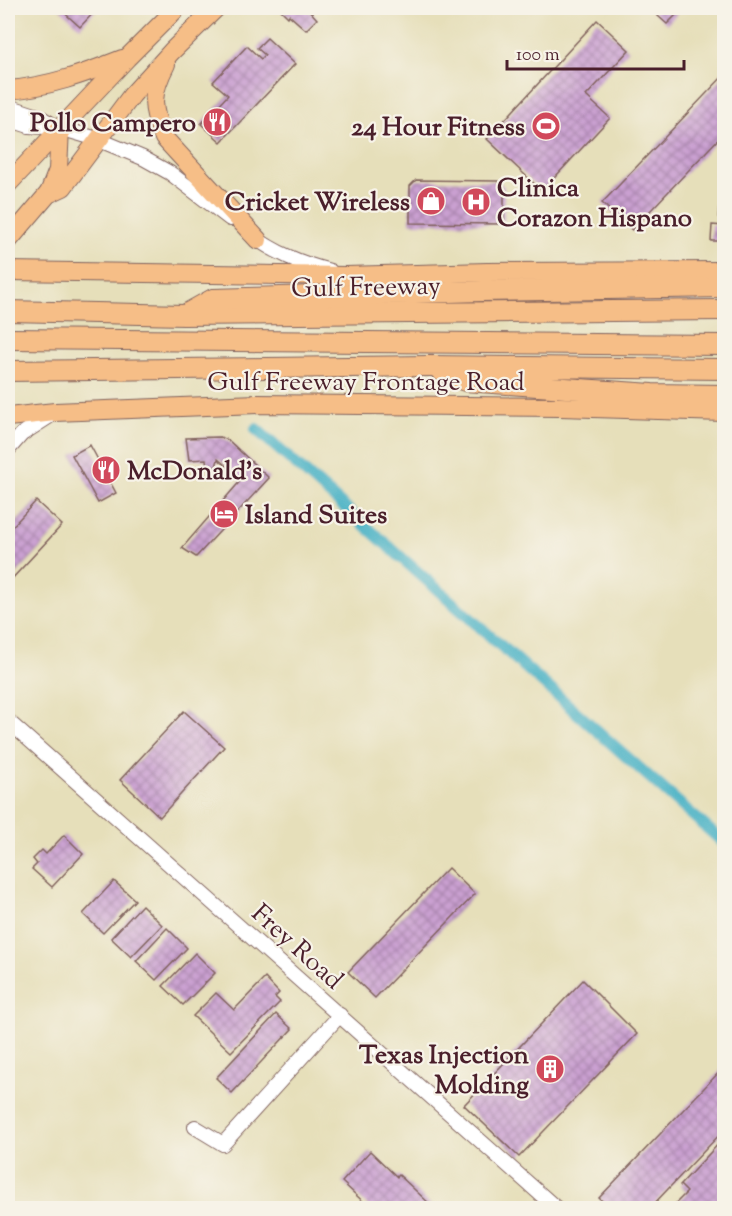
<svg xmlns="http://www.w3.org/2000/svg" width="732" height="1216" viewBox="0 0 732 1216" font-family="'Sorts Mill Goudy',serif">
	<style>
		.lines { fill: none; stroke-linecap: round; stroke-linejoin: round }
		.canal { stroke: #45b0c4; stroke-width: 12 }
		.building { fill: url(#building-cross-hatch) }
		.minor-casing { stroke: #81625d; stroke-width: 16 }
		.major-casing { stroke: #81625d; stroke-width: 20 }
		.highway-casing { stroke: #81625d; stroke-width: 22 }
		.minor { stroke: #fff; stroke-width: 14 }
		.major { stroke: #f6be87; stroke-width: 18 }
		.highway { stroke: #f6be87; stroke-width: 20 }
		.labels { text-anchor: middle; stroke-width: 4.5; stroke-linejoin: round; paint-order: stroke }
		.poi-label { font-size: 26px; font-weight: bold; fill: #4a1f2b; stroke: #f7f3e8; text-anchor: end }
		.street-label { font-size: 26px; fill: #4a1f2b; stroke: #f7f3e8 }
	</style>
	<defs>
		<pattern id="building-cross-hatch" width="8" height="8" patternUnits="userSpaceOnUse" patternTransform="scale(1.5)"><rect width="8" height="8" fill="#caa0d1"/><path d="M0 0l8 8M0 8l8-8" fill="none" stroke="#a682aa"/></pattern>
	</defs>
	<rect width="100%" height="100%" fill="#f7f3e8"/>
	<filter id="ink" filterUnits="userSpaceOnUse"><feTurbulence type="fractalNoise" baseFrequency=".0167" numOctaves="2"/><feDisplacementMap in="SourceGraphic" scale="12" xChannelSelector="R" yChannelSelector="G"/><feConvolveMatrix kernelMatrix="1 2 1 2 8 2 1 2 1" color-interpolation-filters="sRGB"/></filter>
	<filter id="wash" filterUnits="userSpaceOnUse"><feTurbulence type="fractalNoise" baseFrequency=".008" numOctaves="4" result="noise"/><feDisplacementMap in="SourceGraphic" scale="24" xChannelSelector="R" yChannelSelector="G"/><feGaussianBlur stdDeviation="1.35" result="paint"/><feColorMatrix in="noise" values="0 0 0 0 0 0 0 0 0 0 0 0 0 0 0 0 0 1.4 0 .05"/><feComposite in="paint" operator="in"/></filter>
	<g filter="url(#wash)">
		<rect width="100%" height="100%" fill="#e6dfba"/>
		<g class="lines">
			<path class="canal" d="M 256,429 L 724,843"/>
		</g>
		<g id="blocks">
			<g class="building">
				<path d="M 59,8 L 98,8 L 80,27 Z"/>
				<path d="M 281,8 L 307,8 L 317,19 L 306,30 L 289,15 L 288,17 L 280,9 Z"/>
				<path d="M 649,8 L 683,8 L 667,24 Z"/>
				<path d="M 597,20 L 629,50 L 586,96 L 610,118 L 542,191 L 487,139 Z"/>
				<path d="M 267,38 L 295,64 L 221,142 L 201,124 L 228,95 L 213,82 L 247,46 L 261,59 L 265,55 L 257,48 Z"/>
				<path d="M 724,75 L 724,133 L 632,230 L 602,203 Z"/>
				<path d="M 416,180 L 498,181 L 504,187 L 504,224 L 410,223 L 410,186 Z"/>
				<path d="M 719,205 L 724,205 L 724,217 L 718,217 Z"/>
				<path d="M 712,225 L 724,226 L 724,241 L 711,241 Z"/>
				<path d="M 220,437 L 228,440 L 269,478 L 196,557 L 182,548 L 242,479 L 218,459 L 216,467 L 207,467 L 206,459 L 189,460 L 186,438 Z"/>
				<path d="M 90,445 L 116,493 L 98,503 L 72,455 Z"/>
				<path d="M 36,501 L 62,525 L 8,583 L 8,531 Z"/>
				<path d="M 184,711 L 224,747 L 160,817 L 120,780 Z"/>
				<path d="M 64,835 L 83,854 L 52,887 L 32,869 L 37,864 L 33,859 L 42,850 L 46,854 Z"/>
				<path d="M 448,868 L 475,894 L 375,998 L 348,972 Z"/>
				<path d="M 114,881 L 135,900 L 103,933 L 83,914 Z"/>
				<path d="M 142,905 L 162,925 L 131,957 L 111,938 Z"/>
				<path d="M 167,928 L 187,948 L 156,980 L 136,961 Z"/>
				<path d="M 195,953 L 215,973 L 183,1005 L 163,986 Z"/>
				<path d="M 265,978 L 279,993 L 275,997 L 280,1002 L 231,1052 L 193,1016 L 216,993 L 234,1010 Z"/>
				<path d="M 583,980 L 637,1034 L 519,1157 L 464,1105 Z"/>
				<path d="M 276,1014 L 292,1029 L 232,1093 L 216,1078 Z"/>
				<path d="M 724,1067 L 724,1130 L 650,1208 L 610,1208 L 599,1198 Z"/>
				<path d="M 724,1138 L 724,1192 L 719,1198 L 724,1203 L 724,1208 L 671,1208 L 687,1192 L 680,1185 Z"/>
				<path d="M 370,1151 L 397,1177 L 399,1175 L 432,1206 L 430,1208 L 370,1208 L 342,1182 Z"/>
			</g>
		</g>
	</g>
	<g filter="url(#ink)">
		<use href="#blocks" fill-opacity="0" stroke="#81625d" stroke-width="1.5"/>
		<g class="lines">
			<g class="minor-casing">
				<g id="minor">
					<path d="M 8,106 L 38,116 L 55,126"/>
					<path d="M 8,119 L 29,126 L 60,128 L 97,139 L 143,158 L 170,173 L 230,219"/>
					<path d="M 250,234 C 275,253 300,263 330,271"/>
					<path d="M 8,450 L 22,434 L 53,414"/>
					<path d="M 8,721 L 556,1208"/>
					<path d="M 195,1127 L 223,1144 L 340,1015"/>
				</g>
			</g>
			<g class="major-casing">
				<g id="major">
					<path d="M 166,64 C 151,93 150,107 164,138 L 258,240"/>
					<path d="M 8,90 C 48,87 84,74 122,59"/>
					<path d="M 8,184 L 127,58 L 177,8"/>
					<path d="M 49,193 L 58,170 L 60,128"/>
					<path d="M 8,241 L 48,194 L 63,187 L 132,95 L 172,51 L 216,8"/>
					<path d="M 8,271 L 346,276 L 487,272 L 724,271"/>
					<path d="M 8,417 L 55,412 L 257,404 L 560,407 L 724,412"/>
				</g>
			</g>
			<g class="highway-casing">
				<g id="highway">
					<path d="M 8,311 L 184,315 L 724,310"/>
					<path d="M 188,313 L 213,299 L 482,291 L 724,287"/>
					<path d="M 8,339 L 724,345"/>
					<path d="M 440,370 L 465,381 L 652,394 L 724,395"/>
					<path d="M 8,371 L 429,366 L 724,369"/>
				</g>
			</g>
			<use href="#minor" class="minor"/>
			<use href="#major" class="major"/>
			<use href="#highway" class="highway"/>
		</g>
	</g>
	<defs>
		<g id="restaurant-disc" transform="scale(1.5)"><circle r="9.5" fill="#d1495b" stroke="#f7f3e8"/><path d="M-5-6h1v4h1v-4h1v4h1v-4h1v5L-1.5 .5V6h-2V.5L-5-1ZM5-6V6H3V1.5H1.5Q1.5-4 5-6Z" fill="#fff"/></g>
		<g id="stadium-disc" transform="scale(1.5)"><circle r="9.5" fill="#d1495b" stroke="#f7f3e8"/><path d="M0-5a6.5 5 0 1 0 0 10a6.5 5 0 1 0 0-10ZM-3.5-1.8h7v3.6h-7Z" fill="#fff"/></g>
		<g id="shop-disc" transform="scale(1.5)"><circle r="9.5" fill="#d1495b" stroke="#f7f3e8"/><path d="M-5-2.5h2.3a2.7 3.5 0 0 1 5.4 0H5L5.5 6h-11ZM-1.5-2.5h3a1.5 2.3 0 0 0-3 0Z" fill="#fff"/></g>
		<g id="hospital-disc" transform="scale(1.5)"><circle r="9.5" fill="#d1495b" stroke="#f7f3e8"/><path d="M-5-5h3v3.5h4V-5h3V5h-3V1.5h-4V5h-3Z" fill="#fff"/></g>
		<g id="hotel-disc" transform="scale(1.5)"><circle r="9.5" fill="#d1495b" stroke="#f7f3e8"/><path d="M-6-4.5h1.5V1H6V5H4.5V3h-9V5H-6ZM-4 0a1.8 1.8 0 1 1 3.6 0ZM.5 0V-2.5h3Q6-2.5 6 0Z" fill="#fff"/></g>
		<g id="building-disc" transform="scale(1.5)"><circle r="9.5" fill="#d1495b" stroke="#f7f3e8"/><path d="M-4-6H4V6H1V3H-1V6H-4ZM-2.5-4.3h1.7v1.8h-1.7ZM.8-4.3h1.7v1.8H.8ZM-2.5-1h1.7V.8h-1.7ZM.8-1h1.7V.8H.8Z" fill="#fff"/></g>
	</defs>
	<g fill-rule="evenodd">
		<use href="#restaurant-disc" x="217" y="122"/>
		<use href="#stadium-disc" x="546" y="126"/>
		<use href="#shop-disc" x="431" y="201"/>
		<use href="#hospital-disc" x="476" y="202"/>
		<use href="#restaurant-disc" x="106" y="470"/>
		<use href="#hotel-disc" x="224" y="514"/>
		<use href="#building-disc" x="550" y="1069"/>
	</g>
	<g class="labels">
		<g class="poi-label">
			<text x="196" y="131">Pollo Campero</text>
			<text x="525" y="135">24 Hour Fitness</text>
			<text x="497" y="196" text-anchor="start">Clinica<tspan x="497" dy="30">Corazon Hispano</tspan></text>
			<text x="410" y="210">Cricket Wireless</text>
			<text x="127" y="479" text-anchor="start">McDonald's</text>
			<text x="245" y="523" text-anchor="start">Island Suites</text>
			<text x="529" y="1063">Texas Injection<tspan x="529" dy="30">Molding</tspan></text>
		</g>
		<g class="street-label">
			<text transform="translate(366 286) rotate(-1)" y="9">Gulf Freeway</text>
			<text x="366" y="390">Gulf Freeway Frontage Road</text>
			<text transform="translate(298 946) rotate(42)" y="9">Frey Road</text>
		</g>
	</g>
	<rect width="732" height="1216" fill="none" stroke="#f7f3e8" stroke-width="30"/>
	<path d="M507 60v9h177v-9" fill="none" stroke="#4a1f2b" stroke-width="3"/>
	<text x="516" y="60" font-size="18" fill="#4a1f2b" stroke="#f7f3e8" stroke-width="4.5" paint-order="stroke">100 m</text>
</svg>
